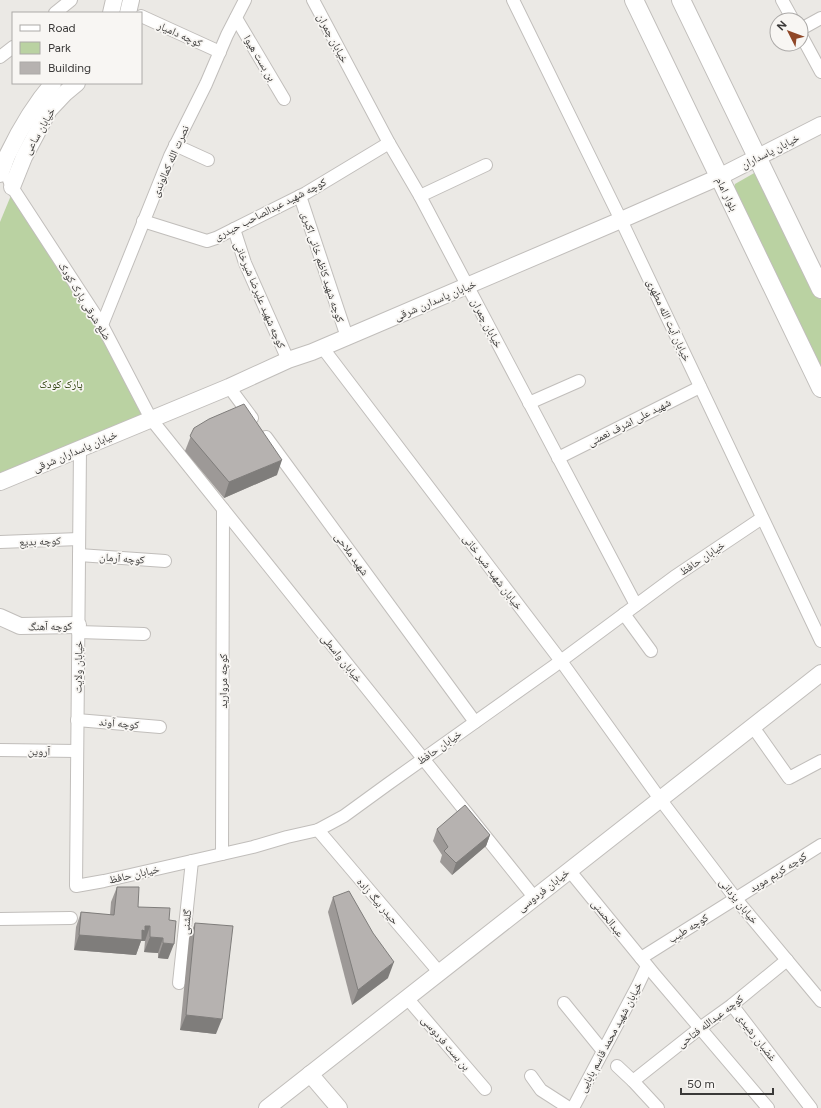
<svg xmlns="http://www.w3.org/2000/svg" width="821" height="1108" viewBox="0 0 821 1108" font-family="Figtree,'Noto Naskh Arabic',sans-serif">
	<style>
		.green { fill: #bad2a2 }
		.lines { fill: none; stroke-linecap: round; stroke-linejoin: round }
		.minor-casing { stroke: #c1bebb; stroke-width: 14 }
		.tertiary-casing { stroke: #c1bebb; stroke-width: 18 }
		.secondary-casing { stroke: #c1bebb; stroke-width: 20 }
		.minor { stroke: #fff; stroke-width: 12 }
		.tertiary { stroke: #fff; stroke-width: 16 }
		.secondary { stroke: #fff; stroke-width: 18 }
		.wall { fill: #9d9997 }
		.shaded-wall { fill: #7f7d7b }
		.building { fill: #b6b2b0; stroke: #7f7d7b }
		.labels { text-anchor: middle; stroke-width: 3.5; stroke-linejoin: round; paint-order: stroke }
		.street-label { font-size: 11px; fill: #3a3938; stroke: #f8f6f3 }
		.park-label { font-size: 11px; fill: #253a02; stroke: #f8f6f3 }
	</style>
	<rect width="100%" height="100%" fill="#ebe9e5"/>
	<g class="green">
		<path d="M 756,172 L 760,173 L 821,300 L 821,367 L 734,187 L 735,184 Z"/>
		<path d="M 12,193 L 101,327 L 147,418 L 0,473 L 0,222 Z"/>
	</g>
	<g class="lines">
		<g class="minor-casing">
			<g id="minor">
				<path d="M 313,0 L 389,143 L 420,196 L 636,605"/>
				<path d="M 513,0 L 621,220 L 821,641"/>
				<path d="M 782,0 L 793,20"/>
				<path d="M 55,13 L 71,0"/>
				<path d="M 141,16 L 220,52"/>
				<path d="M 236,18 L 284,99"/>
				<path d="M 801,29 L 821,18"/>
				<path d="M 801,35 L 821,72"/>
				<path d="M 0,57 L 13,47"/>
				<path d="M 175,145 L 208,160"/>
				<path d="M 9,180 L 12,187 L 102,325 L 151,419 L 534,897"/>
				<path d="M 300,196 L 347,337"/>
				<path d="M 420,196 L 486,165"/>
				<path d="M 143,221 L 207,241 L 216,238 L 306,193 L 389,143"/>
				<path d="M 234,229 L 245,263 L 288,360"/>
				<path d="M 102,325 L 170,156 L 206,84 L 227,35 L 245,0"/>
				<path d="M 322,347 L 561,661 L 660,799 L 736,899 L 821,1001"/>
				<path d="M 229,387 L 252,418"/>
				<path d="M 529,403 L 579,381"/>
				<path d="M 266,437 L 475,722"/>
				<path d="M 80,449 L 76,886 L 104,881 L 253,847 L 287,837 L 318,830 L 344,816 L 388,784 L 554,666 L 674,577 L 762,518"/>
				<path d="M 558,458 L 700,387"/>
				<path d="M 0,542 L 79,539"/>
				<path d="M 79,555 L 165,561"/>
				<path d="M 624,614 L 651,651"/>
				<path d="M 78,632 L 144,634"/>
				<path d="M 77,720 L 160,727"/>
				<path d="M 753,727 L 789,778 L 821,761"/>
				<path d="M 0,750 L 77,751"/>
				<path d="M 318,830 L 439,972"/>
				<path d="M 222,854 L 223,509"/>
				<path d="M 569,870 L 654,974 L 768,1108"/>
				<path d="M 0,919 L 71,918"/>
				<path d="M 641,958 L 821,845"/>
				<path d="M 179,983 L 192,861"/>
				<path d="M 407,998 L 485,1089"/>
				<path d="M 564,1003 L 603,1051"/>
				<path d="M 732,1005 L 811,1108"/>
				<path d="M 617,1066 L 633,1081 L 658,1108"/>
				<path d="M 531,1076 L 541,1090 L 569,1108"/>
				<path d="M 633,1081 L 700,1028 L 732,1005 L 787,960"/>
				<path d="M 573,1108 L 638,985 L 647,966"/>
			</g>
		</g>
		<g class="tertiary-casing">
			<g id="tertiary">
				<path d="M 111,13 L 114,0"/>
				<path d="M 128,13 L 131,0"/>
				<path d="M 0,174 C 3,168 5,160 8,154 C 20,129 35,104 53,83"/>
				<path d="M 12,187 L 24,157 L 49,110 L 65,93 L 77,83"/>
				<path d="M 0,482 L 229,387 L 288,360 L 312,352 L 366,329 L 621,220 L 719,177 L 821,125"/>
				<path d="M 0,617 L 20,626 L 78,625"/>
				<path d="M 310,1074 L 339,1108"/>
				<path d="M 267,1108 L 821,673"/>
			</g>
		</g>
		<g class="secondary-casing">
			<g id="secondary">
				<path d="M 634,0 L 821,388"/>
				<path d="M 681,0 L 821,289"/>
			</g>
		</g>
		<use href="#minor" class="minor"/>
		<use href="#tertiary" class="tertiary"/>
		<use href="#secondary" class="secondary"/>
	</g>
	<g class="wall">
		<path d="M 194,428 L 277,475 L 224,498 L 185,451 Z"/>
		<path d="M 437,829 L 490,835 L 486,846 L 452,875 L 440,862 L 442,855 L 433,841 Z"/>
		<path d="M 117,887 L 138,907 L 169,920 L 168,959 L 158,958 L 158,953 L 144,952 L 145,941 L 141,941 L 136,955 L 74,950 L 76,927 L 81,912 L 110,915 L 111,902 Z"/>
		<path d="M 333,897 L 388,978 L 352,1005 L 328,912 Z"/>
		<path d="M 195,923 L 216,1034 L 180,1030 L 189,938 Z"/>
	</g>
	<g class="shaded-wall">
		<path d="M 282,460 L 277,475 L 224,498 L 229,482 Z"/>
		<path d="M 490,835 L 486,846 L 452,875 L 456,863 Z"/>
		<path d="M 145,926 L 150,926 L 145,941 L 141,941 L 136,955 L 74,950 L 79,935 L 142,930 Z"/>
		<path d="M 150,937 L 163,938 L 158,953 L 144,952 Z"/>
		<path d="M 163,943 L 174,944 L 168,959 L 158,958 Z"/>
		<path d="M 394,962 L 388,978 L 352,1005 L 358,990 Z"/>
		<path d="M 186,1015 L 222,1019 L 216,1034 L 180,1030 Z"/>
	</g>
	<g class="building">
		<path d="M 244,404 L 282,460 L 229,482 L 190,436 L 194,428 L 209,419 Z"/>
		<path d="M 465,805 L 490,835 L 456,863 L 444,851 L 448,847 L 437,829 Z"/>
		<path d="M 117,887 L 139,887 L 138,907 L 170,908 L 169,920 L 176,921 L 174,944 L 163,943 L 163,938 L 150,937 L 150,926 L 145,926 L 145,931 L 142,930 L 142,940 L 79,935 L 81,912 L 114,915 Z"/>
		<path d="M 349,891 L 373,933 L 394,962 L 358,990 L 333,897 Z"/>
		<path d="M 195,923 L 233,926 L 222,1019 L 186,1015 Z"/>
	</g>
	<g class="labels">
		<g class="street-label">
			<text transform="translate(180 34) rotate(24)" y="4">کوچه دامیار</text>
			<text transform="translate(333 38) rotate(62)" y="4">خیابان چمران</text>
			<text transform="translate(260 58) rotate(59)" y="4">بن بست هیوا</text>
			<text transform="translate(39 131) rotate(-60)" y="4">خیابان ساعی</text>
			<text transform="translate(770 151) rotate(-27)" y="4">خیابان پاسداران</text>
			<text transform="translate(170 161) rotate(-66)" y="4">نصرت الله کمالوندی</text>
			<text transform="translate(727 194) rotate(64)" y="4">بلوار امام</text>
			<text transform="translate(270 209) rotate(-27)" y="4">کوچه شهید عبدالصاحب حیدری</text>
			<text transform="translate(323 267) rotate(72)" y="4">کوچه شهید کاظم خانی اکبری</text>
			<text transform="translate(260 295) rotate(67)" y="4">کوچه شهید علیرضا شیرخانی</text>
			<text transform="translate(435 300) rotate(-23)" y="4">خیابان پاسدارن شرقی</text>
			<text transform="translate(85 301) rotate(58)" y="4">ضلع شرقی پارک کودک</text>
			<text transform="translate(669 320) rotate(65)" y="4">خیابان آیت الله مطهری</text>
			<text transform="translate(487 323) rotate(62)" y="4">خیابان چمران</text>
			<text transform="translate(629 422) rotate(-27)" y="4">شهید علی اشرف نعمتی</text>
			<text transform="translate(75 451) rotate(-23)" y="4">خیابان پاسداران شرقی</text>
			<text transform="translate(40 541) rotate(-2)" y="4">کوچه بدیع</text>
			<text transform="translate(352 554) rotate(54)" y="4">شهید ملاحی</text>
			<text transform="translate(122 558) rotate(4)" y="4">کوچه آرمان</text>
			<text transform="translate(702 558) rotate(-34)" y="4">خیابان حافظ</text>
			<text transform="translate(493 572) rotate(53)" y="4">خیابان شهید شیر خانی</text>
			<text transform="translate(50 626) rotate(-1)" y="4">کوچه آهنگ</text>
			<text transform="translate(342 658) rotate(51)" y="4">خیابان واسطی</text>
			<text transform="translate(78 667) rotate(-89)" y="4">خیابان ولایت</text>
			<text transform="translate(223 681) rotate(-90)" y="4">کوچه مروارید</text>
			<text transform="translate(119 723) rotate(5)" y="4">کوچه آوند</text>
			<text transform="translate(439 747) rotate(-35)" y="4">خیابان حافظ</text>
			<text transform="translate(39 751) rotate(1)" y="4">آروین</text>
			<text transform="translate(778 872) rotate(-32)" y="4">کوچه کریم موید</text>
			<text transform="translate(134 874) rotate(-13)" y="4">خیابان حافظ</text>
			<text transform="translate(543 890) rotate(-38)" y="4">خیابان فردوسی</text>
			<text transform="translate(378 901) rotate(49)" y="4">حیدر بیگ زاده</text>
			<text transform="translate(739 901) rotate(51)" y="4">خیابان یزدانی</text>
			<text transform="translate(608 918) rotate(51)" y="4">عبدالحسنی</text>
			<text transform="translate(186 922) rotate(-84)" y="4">گلشنی</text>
			<text transform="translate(688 928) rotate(-32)" y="4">کوچه طیب</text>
			<text transform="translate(710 1021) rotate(-37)" y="4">کوچه عبدالله فتاحی</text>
			<text transform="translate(610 1037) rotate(-62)" y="4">خیابان شهید محمد قاسم بابایی</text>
			<text transform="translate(757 1037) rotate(52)" y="4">غضبان رشیدی</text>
			<text transform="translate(446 1043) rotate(49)" y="4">بن بست فردوسی</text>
		</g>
		<g class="park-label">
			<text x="61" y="388">پارک کودک</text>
		</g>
	</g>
	<rect x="12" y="12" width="130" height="72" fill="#f8f6f3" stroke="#acaaa8"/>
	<rect x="20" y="25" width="20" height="6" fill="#ffffff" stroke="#acaaa8"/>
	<text x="48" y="32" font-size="12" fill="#3a3938">Road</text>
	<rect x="20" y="42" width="20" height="12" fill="#bad2a2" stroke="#acaaa8"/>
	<text x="48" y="52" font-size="12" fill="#3a3938">Park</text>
	<rect x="20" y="62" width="20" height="12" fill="#b6b2b0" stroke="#acaaa8"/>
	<text x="48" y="72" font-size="12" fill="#3a3938">Building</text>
	<g transform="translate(789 32) rotate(312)"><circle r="19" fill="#f8f6f3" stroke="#acaaa8"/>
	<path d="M0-3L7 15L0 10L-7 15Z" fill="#8f4727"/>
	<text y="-6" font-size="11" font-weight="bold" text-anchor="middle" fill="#3a3938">N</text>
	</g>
	<path d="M681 1088v6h92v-6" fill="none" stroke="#3a3938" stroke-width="2"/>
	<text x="687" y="1088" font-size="12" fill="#3a3938" stroke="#f8f6f3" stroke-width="3" paint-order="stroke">50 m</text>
</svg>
